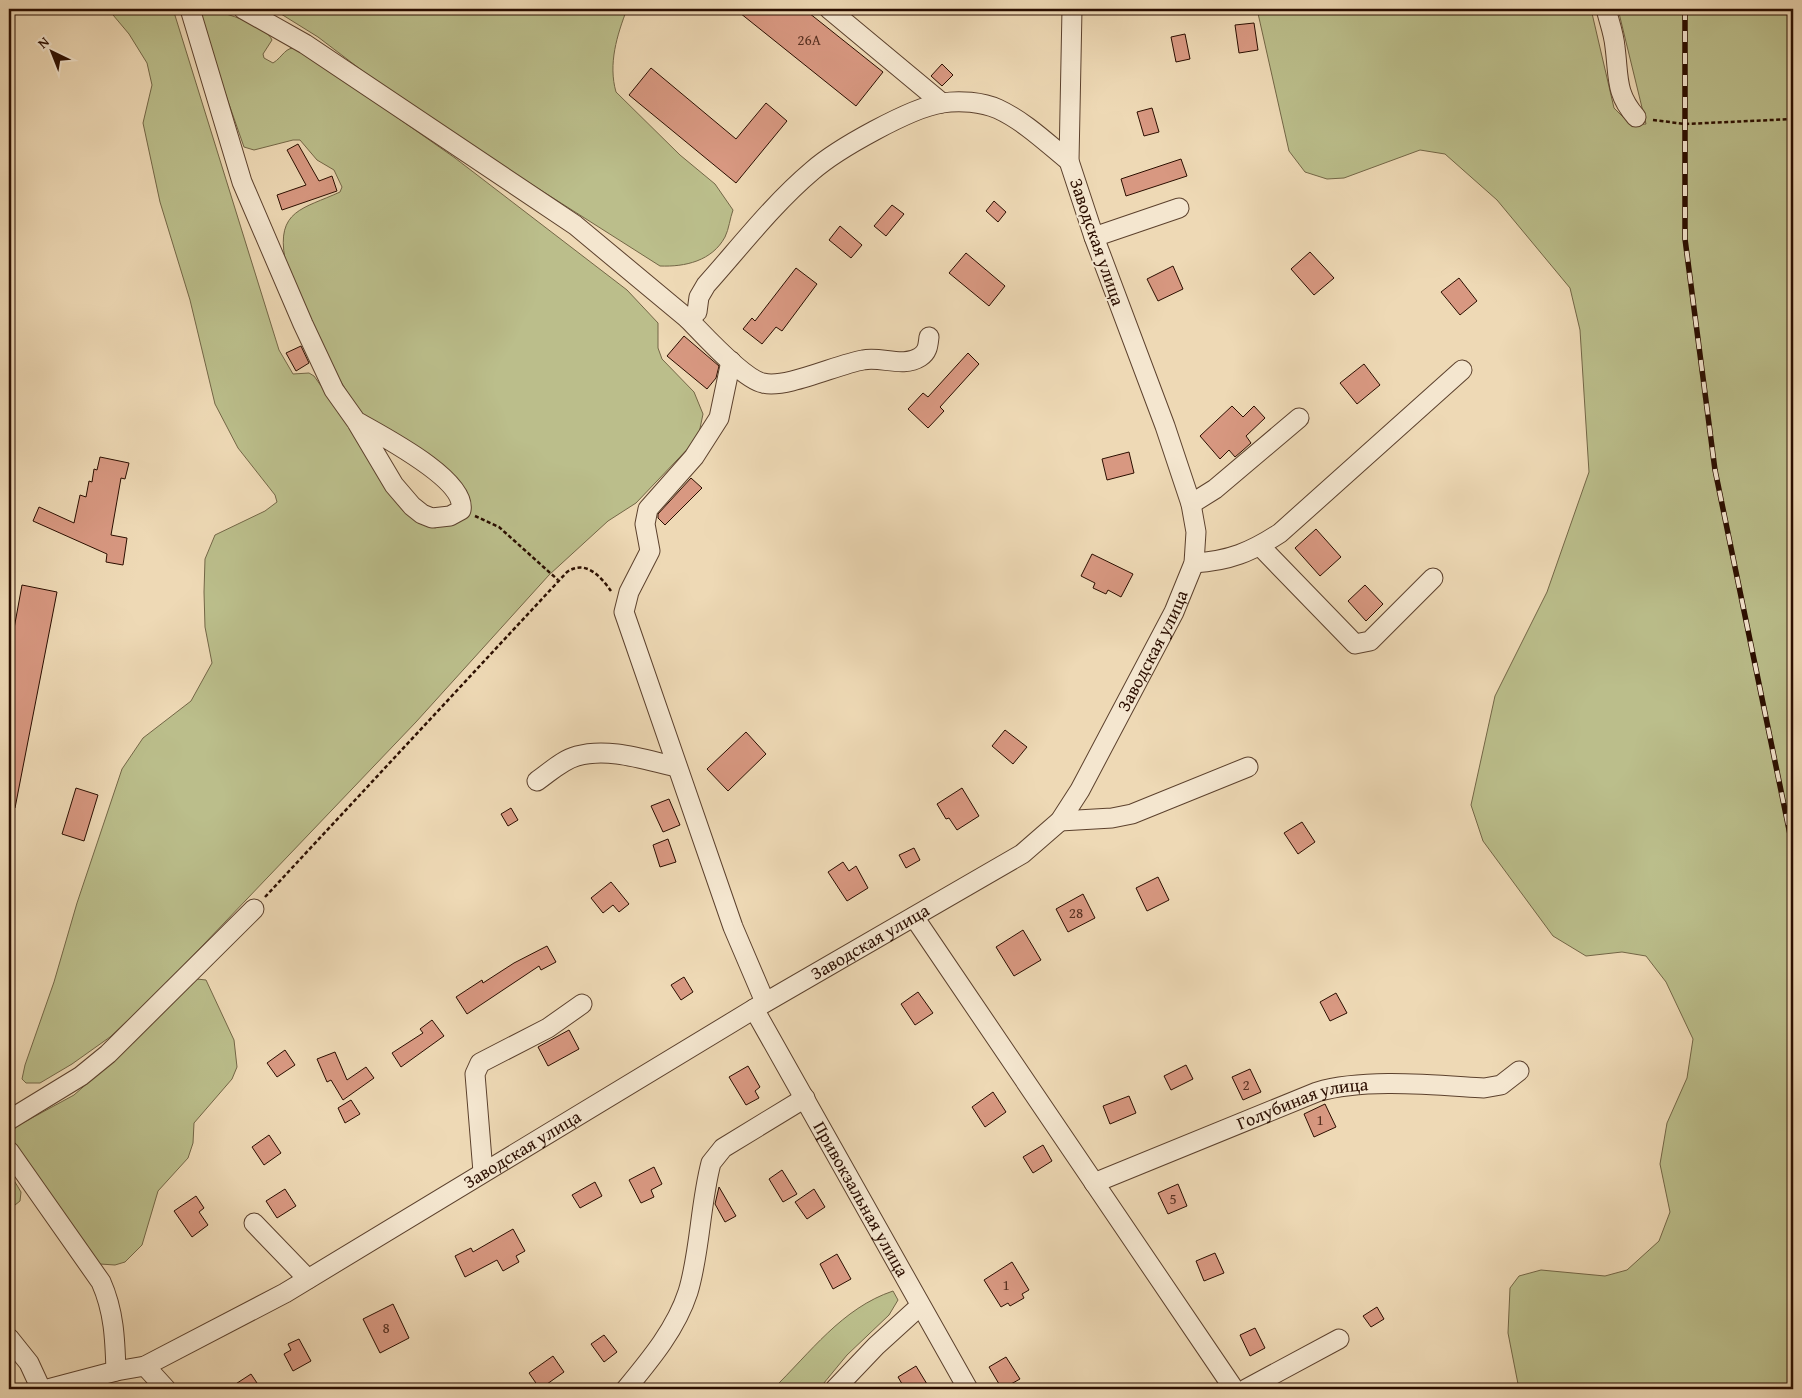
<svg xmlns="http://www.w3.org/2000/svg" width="1802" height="1398" viewBox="0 0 1802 1398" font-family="'Gentium Book Plus',serif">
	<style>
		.green { fill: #bbbe8b; stroke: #736646 }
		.building { fill: #d89881; stroke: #2b0e00 }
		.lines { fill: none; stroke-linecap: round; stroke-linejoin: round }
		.minor-casing { stroke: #5c412d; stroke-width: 21 }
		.path { stroke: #2b0e00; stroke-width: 2.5; stroke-dasharray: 4 2.5; stroke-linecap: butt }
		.minor { stroke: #f4e6cf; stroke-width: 19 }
		.rail-casing { stroke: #2b0e00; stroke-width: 5.5 }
		.rail { stroke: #f4e6cf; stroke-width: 4; stroke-dasharray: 11; stroke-linecap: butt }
		.labels { text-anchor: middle; stroke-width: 4; stroke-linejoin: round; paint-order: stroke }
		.number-label { font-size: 15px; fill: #563020 }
		.street-label { font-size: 18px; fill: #2b0e00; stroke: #f4e6cf }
	</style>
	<rect width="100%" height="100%" fill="#eed9b5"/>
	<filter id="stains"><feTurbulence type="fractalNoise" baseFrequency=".004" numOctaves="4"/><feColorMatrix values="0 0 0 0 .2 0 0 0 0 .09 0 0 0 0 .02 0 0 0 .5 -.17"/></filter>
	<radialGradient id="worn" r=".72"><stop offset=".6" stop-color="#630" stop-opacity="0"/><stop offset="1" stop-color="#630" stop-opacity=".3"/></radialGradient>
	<g class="green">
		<path d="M 108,9 L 173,9 L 279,350 L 293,374 L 309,373 L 314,376 L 416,519 L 435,528 L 459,520 L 470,503 L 467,494 L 452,473 L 360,413 L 332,367 L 285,259 C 276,210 303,209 340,192 L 342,187 L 334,170 L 317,160 L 300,140 L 293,140 L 254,150 L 244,147 L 200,21 L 202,13 C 215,6 267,26 272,40 L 263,54 L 264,58 L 273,63 C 283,57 285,46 298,48 L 455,158 L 627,290 L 658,323 L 658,348 L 662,359 L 694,392 L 703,414 L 698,438 L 636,503 L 608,521 L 549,575 L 416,722 L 162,988 L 110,1037 L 72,1064 L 40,1083 L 26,1083 L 22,1079 L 25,1065 L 54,982 L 77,903 L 122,769 L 143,738 L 191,701 L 212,663 L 205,627 L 204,592 L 205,559 L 215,535 L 265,511 L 277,502 L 275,495 L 238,448 L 215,404 L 190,300 L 160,202 L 143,123 L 152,85 L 147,63 L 129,34 Z"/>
		<path d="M 273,9 L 627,9 C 617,35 608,64 616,92 L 680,155 L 715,184 L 733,210 C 730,218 729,229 725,237 C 712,261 685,267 660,266 L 410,107 L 318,37 Z"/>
		<path d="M 1257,9 L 1591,9 L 1614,108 L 1631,125 L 1646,124 L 1618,9 L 1793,9 L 1793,1389 L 1519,1389 L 1508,1333 L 1510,1288 L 1519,1276 L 1541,1270 L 1605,1276 L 1627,1270 L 1659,1241 L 1670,1212 L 1660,1164 L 1667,1123 L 1687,1078 L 1693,1039 L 1666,982 L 1646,956 L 1622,952 L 1586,956 L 1553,936 L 1483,841 L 1471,805 L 1495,696 L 1547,592 L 1589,472 L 1580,330 L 1570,288 L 1497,200 L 1445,154 L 1420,150 L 1344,178 L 1327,179 L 1305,172 L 1289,151 Z"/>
		<path d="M 197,979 L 206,980 L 234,1040 L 237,1067 L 232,1079 L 194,1123 L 193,1143 L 188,1158 L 158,1191 L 142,1245 L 125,1262 L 115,1265 L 100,1264 L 10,1142 L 9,1135 L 17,1126 L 74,1095 L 117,1057 Z"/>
		<path d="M 9,1172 L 21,1192 L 20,1201 L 15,1205 L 9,1201 Z"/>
		<path d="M 893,1291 L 898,1300 L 889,1315 L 847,1355 L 819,1389 L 773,1389 C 810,1353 842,1308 893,1291 Z"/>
	</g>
	<g class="building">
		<path d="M 735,9 L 804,9 L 883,72 L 856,106 Z"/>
		<path d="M 1254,23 L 1258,50 L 1239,53 L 1235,25 Z"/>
		<path d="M 1185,34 L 1190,59 L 1176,62 L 1171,37 Z"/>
		<path d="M 942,64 L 953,75 L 942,86 L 931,76 Z"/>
		<path d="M 651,68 L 736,139 L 766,103 L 787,121 L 736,183 L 629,95 Z"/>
		<path d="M 1152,108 L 1159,132 L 1144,136 L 1137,112 Z"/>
		<path d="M 298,144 L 319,181 L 332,176 L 337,191 L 282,210 L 277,195 L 306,185 L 287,150 Z"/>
		<path d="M 1181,159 L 1187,176 L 1126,196 L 1121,179 Z"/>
		<path d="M 994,201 L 1006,212 L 998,222 L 986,211 Z"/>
		<path d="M 892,205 L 904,214 L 886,236 L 874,226 Z"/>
		<path d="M 840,226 L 862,245 L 851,258 L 829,240 Z"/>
		<path d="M 1310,252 L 1334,278 L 1314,295 L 1291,269 Z"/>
		<path d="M 966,253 L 1005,286 L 989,306 L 949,273 Z"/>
		<path d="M 1173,266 L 1183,289 L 1158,301 L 1147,279 Z"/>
		<path d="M 796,268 L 817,284 L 782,331 L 776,327 L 762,344 L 743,329 L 752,318 L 755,321 Z"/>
		<path d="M 1459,278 L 1477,301 L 1460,315 L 1441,292 Z"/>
		<path d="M 684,336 L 719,366 L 716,378 L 707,389 L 667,356 Z"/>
		<path d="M 301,346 L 309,363 L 296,371 L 286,353 Z"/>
		<path d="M 968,353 L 979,364 L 940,407 L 944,411 L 928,428 L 908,409 L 923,393 L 928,397 Z"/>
		<path d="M 1364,364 L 1380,385 L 1357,404 L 1340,383 Z"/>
		<path d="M 1232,406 L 1243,417 L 1254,406 L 1265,418 L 1246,436 L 1251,443 L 1242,451 L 1235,457 L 1229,450 L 1220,459 L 1200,436 Z"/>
		<path d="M 1129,452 L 1134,473 L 1107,480 L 1102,459 Z"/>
		<path d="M 100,457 L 129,463 L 125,479 L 121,478 L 111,535 L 127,538 L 123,565 L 106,562 L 107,554 L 33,521 L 39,507 L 74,523 L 80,495 L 86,497 L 89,481 L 92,482 L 94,469 L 97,470 Z"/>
		<path d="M 691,478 L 702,488 L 665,525 L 658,518 L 658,514 Z"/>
		<path d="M 1316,529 L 1341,557 L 1320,576 L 1295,548 Z"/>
		<path d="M 1092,554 L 1133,574 L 1121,597 L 1108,590 L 1106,594 L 1093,588 L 1095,583 L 1081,576 Z"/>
		<path d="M 22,585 L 57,592 L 15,808 L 9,807 L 9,656 Z"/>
		<path d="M 1365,585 L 1383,604 L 1366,621 L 1348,601 Z"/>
		<path d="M 1005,730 L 1027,747 L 1013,764 L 992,746 Z"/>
		<path d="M 746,732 L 766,754 L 728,791 L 707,769 Z"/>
		<path d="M 76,788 L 98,795 L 84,841 L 62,834 Z"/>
		<path d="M 962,788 L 979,816 L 957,830 L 949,818 L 946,819 L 937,804 Z"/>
		<path d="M 669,799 L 680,825 L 663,832 L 651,806 Z"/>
		<path d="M 511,808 L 518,820 L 508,826 L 501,814 Z"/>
		<path d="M 1302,822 L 1315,842 L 1298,854 L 1284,833 Z"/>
		<path d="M 668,839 L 676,862 L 660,867 L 653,845 Z"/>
		<path d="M 914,848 L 920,860 L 906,868 L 899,855 Z"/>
		<path d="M 843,862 L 849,871 L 856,866 L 868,888 L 847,901 L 828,872 Z"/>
		<path d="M 1158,877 L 1169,900 L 1147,911 L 1136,888 Z"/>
		<path d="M 611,882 L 629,904 L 619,912 L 613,905 L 603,913 L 591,898 Z"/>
		<path d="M 1083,894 L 1095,918 L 1068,932 L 1056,909 Z"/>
		<path d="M 1023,930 L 1041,960 L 1014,976 L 996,947 Z"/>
		<path d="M 547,946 L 556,962 L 541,970 L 539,966 L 467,1014 L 456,997 L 482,980 L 483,983 L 514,963 Z"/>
		<path d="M 684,977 L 693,992 L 681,1000 L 671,985 Z"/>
		<path d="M 918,992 L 933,1013 L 915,1025 L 901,1004 Z"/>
		<path d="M 1336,993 L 1347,1013 L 1330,1021 L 1320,1002 Z"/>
		<path d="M 432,1020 L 444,1036 L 401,1067 L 392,1053 L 423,1033 L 420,1029 Z"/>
		<path d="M 569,1030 L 579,1049 L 548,1066 L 538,1047 Z"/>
		<path d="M 285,1050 L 295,1065 L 277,1077 L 267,1063 Z"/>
		<path d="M 335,1052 L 347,1080 L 366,1067 L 374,1078 L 343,1100 L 331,1080 L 327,1082 L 317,1059 Z"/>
		<path d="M 1186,1065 L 1193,1079 L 1171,1090 L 1164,1076 Z"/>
		<path d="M 748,1066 L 760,1087 L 755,1091 L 759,1098 L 746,1105 L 729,1077 Z"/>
		<path d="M 1250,1069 L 1261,1092 L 1243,1100 L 1232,1077 Z"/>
		<path d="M 993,1092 L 1006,1112 L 985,1127 L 972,1107 Z"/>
		<path d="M 1129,1096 L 1136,1113 L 1110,1124 L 1103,1106 Z"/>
		<path d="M 351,1100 L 360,1114 L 345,1123 L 338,1108 Z"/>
		<path d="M 1325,1104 L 1336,1127 L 1314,1137 L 1304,1114 Z"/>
		<path d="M 269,1135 L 281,1153 L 264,1165 L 252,1147 Z"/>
		<path d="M 1043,1145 L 1052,1161 L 1033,1173 L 1023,1157 Z"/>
		<path d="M 654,1167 L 662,1184 L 651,1190 L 654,1197 L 641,1203 L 629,1180 Z"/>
		<path d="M 782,1170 L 797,1194 L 783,1202 L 769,1179 Z"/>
		<path d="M 595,1182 L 602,1196 L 580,1208 L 572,1195 Z"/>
		<path d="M 1178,1184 L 1187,1206 L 1168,1214 L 1158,1193 Z"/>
		<path d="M 719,1187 L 736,1216 L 725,1222 L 715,1204 Z"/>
		<path d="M 285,1189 L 296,1206 L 277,1218 L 266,1201 Z"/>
		<path d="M 814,1189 L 825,1207 L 807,1219 L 795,1202 Z"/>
		<path d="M 196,1196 L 204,1208 L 199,1212 L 208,1225 L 192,1237 L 174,1211 Z"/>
		<path d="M 513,1229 L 525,1251 L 516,1256 L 519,1262 L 503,1271 L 497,1260 L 465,1277 L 455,1256 L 471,1248 L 473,1252 Z"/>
		<path d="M 1215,1253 L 1224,1273 L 1204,1281 L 1196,1261 Z"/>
		<path d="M 837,1254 L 851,1279 L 833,1289 L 820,1264 Z"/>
		<path d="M 1012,1262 L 1029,1290 L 1022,1294 L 1024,1298 L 1010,1306 L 1008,1303 L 1001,1307 L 984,1280 Z"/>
		<path d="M 393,1304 L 409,1338 L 380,1353 L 363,1319 Z"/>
		<path d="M 1377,1307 L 1384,1319 L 1371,1327 L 1363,1316 Z"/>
		<path d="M 1255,1328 L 1265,1348 L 1250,1356 L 1240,1335 Z"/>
		<path d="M 604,1335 L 617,1352 L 604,1362 L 591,1344 Z"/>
		<path d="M 299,1339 L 311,1361 L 293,1371 L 284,1354 L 291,1350 L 288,1344 Z"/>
		<path d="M 553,1356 L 564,1372 L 540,1389 L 529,1373 Z"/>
		<path d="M 1006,1357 L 1020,1379 L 1002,1389 L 989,1367 Z"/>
		<path d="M 916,1366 L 930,1389 L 905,1389 L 898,1377 Z"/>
		<path d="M 251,1374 L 261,1389 L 228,1389 Z"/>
	</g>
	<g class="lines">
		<g class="minor-casing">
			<g id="minor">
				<path d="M 190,9 L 242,182 L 303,324 L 334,390 L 356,421 L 394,485 L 412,506 L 422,514 L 432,518 L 450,516 L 461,510 C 467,479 380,435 356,421"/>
				<path d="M 243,9 L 305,44 L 575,225 L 688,319 L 697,312 L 699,297 L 706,285 C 740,247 773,204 812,171 C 837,149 910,108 942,103 C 960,100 982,102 998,109 C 1024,121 1047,143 1069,161"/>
				<path d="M 829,9 L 942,103"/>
				<path d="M 1606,9 C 1609,21 1614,34 1615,47 C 1619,77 1615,93 1636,117"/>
				<path d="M 1094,237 L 1179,208"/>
				<path d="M 688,319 C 703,334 743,379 763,383 C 786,389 838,364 863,360 C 881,356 903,368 920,357 C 928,352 928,345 929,337"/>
				<path d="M 731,361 L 719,418 L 694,457 L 648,509 L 645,524 L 650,551 L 629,592 L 624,612 L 733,927 L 765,1002"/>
				<path d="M 1191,504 L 1215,489 L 1299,418"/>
				<path d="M 1260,546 L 1355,644 L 1370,641 L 1433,578"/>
				<path d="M 1194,563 C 1229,561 1251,552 1280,533 L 1462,370"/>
				<path d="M 537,781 C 550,772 562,760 577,756 C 609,747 645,760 677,767"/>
				<path d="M 1060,821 L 1112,818 L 1132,814 L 1248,767"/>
				<path d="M 914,917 L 1234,1389"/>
				<path id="s1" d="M 754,1009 L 968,1389"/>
				<path d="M 9,1120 L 81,1076 L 108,1054 L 254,909"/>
				<path d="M 9,1151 L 101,1282 C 114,1311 115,1339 116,1371"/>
				<path d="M 483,1172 L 475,1074 L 480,1063 L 548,1028 L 582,1004"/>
				<path id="s2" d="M 1094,1183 L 1317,1092 C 1365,1078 1433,1085 1484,1088 L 1501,1085 L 1519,1071"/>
				<path d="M 254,1223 L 308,1279"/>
				<path d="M 9,1338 L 29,1363 L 41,1389"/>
				<path d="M 145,1366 L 166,1389"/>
				<path id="s3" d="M 48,1389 L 116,1371 L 145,1366 L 285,1293 L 754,1009 L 1022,854 L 1060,821 L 1080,790 L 1174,612 L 1194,563 L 1196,532 L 1191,504 L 1165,426 L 1094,237 L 1069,161 L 1072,9"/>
				<path d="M 626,1389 C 650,1360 676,1329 688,1292 C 700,1253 700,1205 711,1163 L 723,1148 L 805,1098"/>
				<path d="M 835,1389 L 876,1346 L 920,1306"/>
				<path d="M 1246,1389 L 1339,1339"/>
			</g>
		</g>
		<g class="path">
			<path d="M 1653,120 L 1685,124 L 1793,119"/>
			<path d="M 475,516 L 499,527 L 558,580"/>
			<path d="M 265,897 L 567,572 C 586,559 601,577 611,591"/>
		</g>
		<use href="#minor" class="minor"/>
		<g class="rail-casing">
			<path id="rail" d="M 1685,9 L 1685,239 L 1715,470 L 1793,849"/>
		</g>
		<use href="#rail" class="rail"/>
	</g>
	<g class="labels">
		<g class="number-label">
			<text x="809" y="45">26А</text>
			<text x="1076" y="918">28</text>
			<text x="1246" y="1090">2</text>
			<text x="1320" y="1125">1</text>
			<text x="1173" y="1204">5</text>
			<text x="1006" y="1290">1</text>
			<text x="386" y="1333">8</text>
		</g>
		<g class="street-label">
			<text transform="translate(1097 242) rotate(71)" y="6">Заводская улица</text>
			<text dy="6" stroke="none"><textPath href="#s3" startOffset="1360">Заводская улица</textPath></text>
			<text dy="6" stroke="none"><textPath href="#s3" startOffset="940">Заводская улица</textPath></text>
			<text dy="6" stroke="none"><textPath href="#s2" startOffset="224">Голубиная улица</textPath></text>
			<text dy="6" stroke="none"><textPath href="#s3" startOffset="535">Заводская улица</textPath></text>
			<text dy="6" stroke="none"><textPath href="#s1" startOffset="218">Привокзальная улица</textPath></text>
		</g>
	</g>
	<rect width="1802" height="1398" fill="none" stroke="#eed9b5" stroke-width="30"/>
	<rect x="10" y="10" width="1782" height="1378" fill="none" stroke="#2b0e00" stroke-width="2.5"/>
	<rect x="15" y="15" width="1772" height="1368" fill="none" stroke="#2b0e00"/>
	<g transform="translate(52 52) rotate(317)" stroke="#f4e6cf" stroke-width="4" paint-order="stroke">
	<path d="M0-4L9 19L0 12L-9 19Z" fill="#2b0e00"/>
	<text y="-8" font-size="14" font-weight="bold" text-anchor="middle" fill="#2b0e00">N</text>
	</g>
	<rect width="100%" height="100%" filter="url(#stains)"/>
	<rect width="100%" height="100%" fill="url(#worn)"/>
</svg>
